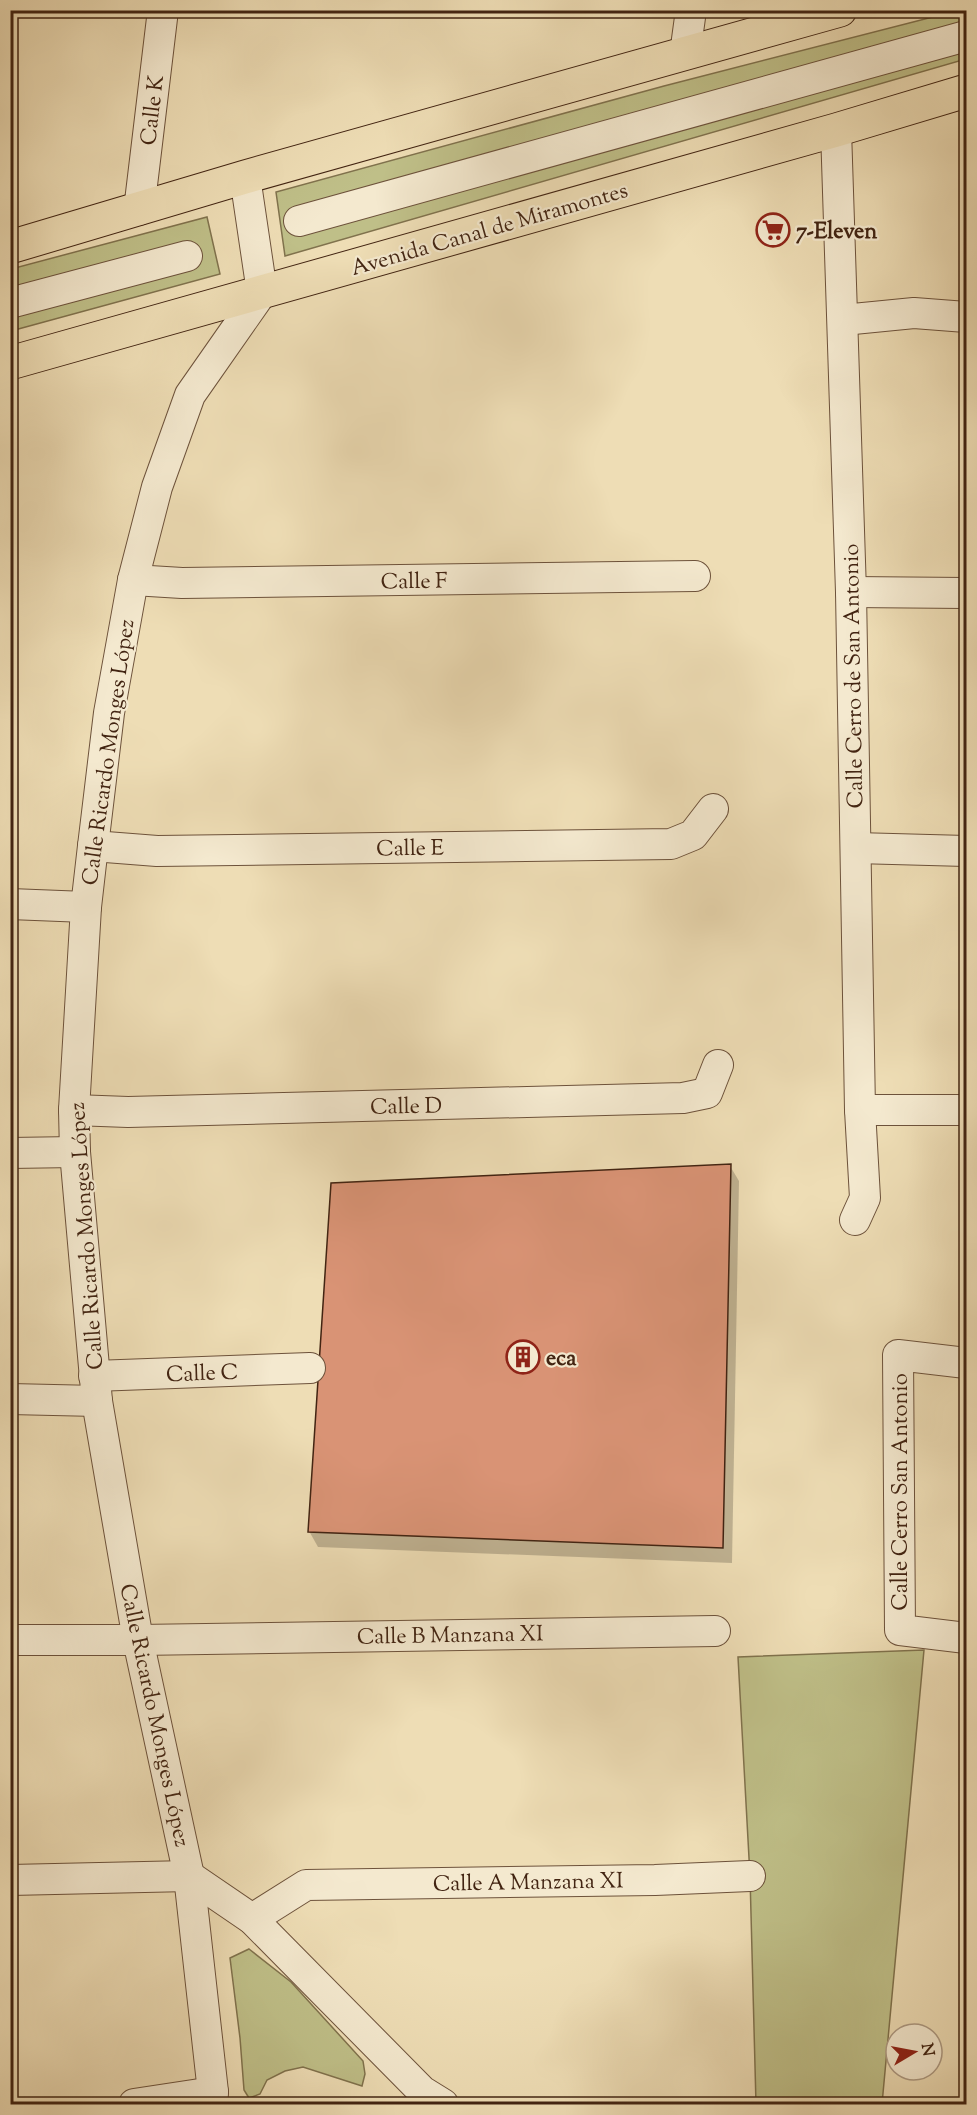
<svg xmlns="http://www.w3.org/2000/svg" width="977" height="2115" viewBox="0 0 977 2115" font-family="'Sorts Mill Goudy',serif">
	<style>
		.green { fill: #bfbf88; stroke: #80724d; stroke-width: 1.5 }
		.shadow { fill: #0003 }
		.building { fill: #d99375; stroke: #422412; stroke-width: 1.5 }
		.lines { fill: none; stroke-linecap: round; stroke-linejoin: round }
		.street-casing { stroke: #6d523b; stroke-width: 32 }
		.primary-casing { stroke: #422412; stroke-width: 35 }
		.street { stroke: #f4e9cf; stroke-width: 30 }
		.primary { stroke: #eeddb5; stroke-width: 33 }
		.labels { text-anchor: middle; stroke-width: 4.5; stroke-linejoin: round; paint-order: stroke }
		.street-label { font-size: 22px; fill: #422412; stroke: #f4e9cf }
		.poi-label { font-size: 22px; font-weight: bold; fill: #422412; stroke: #f4e9cf; text-anchor: start }
	</style>
	<rect width="100%" height="100%" fill="#eeddb5"/>
	<filter id="stains"><feTurbulence type="fractalNoise" baseFrequency=".00333" numOctaves="4"/><feColorMatrix values="0 0 0 0 .2 0 0 0 0 .09 0 0 0 0 .02 0 0 0 .5 -.17"/></filter>
	<radialGradient id="worn" r=".72"><stop offset=".6" stop-color="#630" stop-opacity="0"/><stop offset="1" stop-color="#630" stop-opacity=".3"/></radialGradient>
	<g class="green">
		<path d="M 956,11 L 966,11 L 966,59 L 285,256 L 276,192 L 664,86 Z"/>
		<path d="M 207,217 L 220,274 L 11,331 L 11,269 Z"/>
		<path d="M 924,1650 L 882,2104 L 756,2104 L 750,1876 L 738,1657 Z"/>
		<path d="M 249,1949 L 291,1982 L 363,2061 L 365,2074 L 362,2086 L 303,2067 L 285,2071 L 267,2080 L 260,2094 L 249,2098 L 244,2090 L 240,2038 L 230,1958 Z"/>
	</g>
	<path class="shadow" d="M 730,1166 L 739,1181 L 732,1563 L 318,1547 L 309,1531 Z"/>
	<path class="building" d="M 731,1164 L 723,1548 L 308,1532 L 331,1183 Z"/>
	<g class="lines">
		<g class="street-casing">
			<g id="street">
				<path d="M 685,54 L 691,10"/>
				<path d="M 836,130 L 851,592 L 860,1110 L 865,1198 L 855,1220"/>
				<path d="M 139,210 L 163,10"/>
				<path d="M 299,221 L 966,36"/>
				<path d="M 10,303 L 187,256"/>
				<path d="M 843,320 L 914,313 L 966,317"/>
				<path d="M 133,580 L 182,583 L 695,576"/>
				<path d="M 851,592 L 966,593"/>
				<path d="M 93,846 L 157,851 L 671,844 L 693,835 L 713,809"/>
				<path d="M 856,848 L 966,851"/>
				<path d="M 10,904 L 86,907"/>
				<path d="M 74,1110 L 128,1112 L 683,1098 L 707,1093 L 718,1065"/>
				<path d="M 860,1110 L 966,1110"/>
				<path d="M 10,1153 L 75,1152"/>
				<path d="M 966,1363 L 898,1355 L 900,1630 L 966,1638"/>
				<path d="M 94,1376 L 310,1368"/>
				<path d="M 10,1399 L 97,1401"/>
				<path d="M 10,1640 L 138,1640 L 715,1631"/>
				<path d="M 10,1880 L 189,1876 L 252,1919 L 422,2091 L 443,2104"/>
				<path d="M 252,1919 L 306,1885 L 655,1880 L 750,1876"/>
				<path d="M 134,2104 L 213,2092"/>
				<path d="M 212,2104 L 213,2092 L 189,1876 L 138,1640 L 97,1401 L 75,1152 L 74,1110 L 86,907 L 93,846 L 109,713 L 133,580 L 157,487 L 190,395 L 262,292 L 245,177"/>
			</g>
		</g>
		<g class="primary-casing">
			<g id="primary">
				<path d="M 10,247 L 245,177 L 840,10"/>
				<path d="M 10,363 L 836,130 L 966,91"/>
			</g>
		</g>
		<use href="#street" class="street"/>
		<use href="#primary" class="primary"/>
	</g>
	<defs>
		<g id="supermarket-ring" transform="scale(1.725)"><circle r="9.5" fill="#f4e9cf" stroke="#8f2418" stroke-width="1.5"/><path d="M-6-5.5h2.5l.6 2H6L4.5 2H-2.5L-4.4-4H-6ZM-1.5 3.2a1.3 1.3 0 1 0 .1 0ZM3 3.2a1.3 1.3 0 1 0 .1 0Z" fill="#8f2418"/></g>
		<g id="building-ring" transform="scale(1.725)"><circle r="9.5" fill="#f4e9cf" stroke="#8f2418" stroke-width="1.5"/><path d="M-4-6H4V6H1V3H-1V6H-4ZM-2.5-4.3h1.7v1.8h-1.7ZM.8-4.3h1.7v1.8H.8ZM-2.5-1h1.7V.8h-1.7ZM.8-1h1.7V.8H.8Z" fill="#8f2418"/></g>
	</defs>
	<g fill-rule="evenodd">
		<use href="#supermarket-ring" x="773" y="230"/>
		<use href="#building-ring" x="523" y="1357"/>
	</g>
	<g class="labels">
		<g class="street-label">
			<text transform="translate(151 110) rotate(-83)" y="8">Calle K</text>
			<text transform="translate(489 228) rotate(-16)" y="8">Avenida Canal de Miramontes</text>
			<text transform="translate(414 580) rotate(-1)" y="8">Calle F</text>
			<text transform="translate(852 676) rotate(-91)" y="8">Calle Cerro de San Antonio</text>
			<text transform="translate(107 752) rotate(-82)" y="8">Calle Ricardo Monges López</text>
			<text transform="translate(410 847) rotate(-1)" y="8">Calle E</text>
			<text transform="translate(406 1105) rotate(-1)" y="8">Calle D</text>
			<text transform="translate(85 1236) rotate(-94)" y="8">Calle Ricardo Monges López</text>
			<text transform="translate(202 1372) rotate(-2)" y="8">Calle C</text>
			<text transform="translate(899 1492) rotate(-90)" y="8">Calle Cerro San Antonio</text>
			<text transform="translate(450 1634) rotate(-1)" y="8">Calle B Manzana XI</text>
			<text transform="translate(156 1715) rotate(78)" y="8">Calle Ricardo Monges López</text>
			<text transform="translate(528 1881) rotate(-1)" y="8">Calle A Manzana XI</text>
		</g>
		<g class="poi-label">
			<text x="796" y="238">7-Eleven</text>
			<text x="546" y="1365">eca</text>
		</g>
	</g>
	<rect width="977" height="2115" fill="none" stroke="#eeddb5" stroke-width="36"/>
	<rect x="12" y="12" width="953" height="2091" fill="none" stroke="#422412" stroke-width="3"/>
	<rect x="18" y="18" width="941" height="2079" fill="none" stroke="#422412" stroke-width="1.5"/>
	<g transform="translate(914 2052) rotate(80)"><circle r="28" fill="#f4e9cf" stroke="#ad9a83" stroke-width="1.5"/>
	<path d="M0-4.5L10 22L0 15L-10 22Z" fill="#8f2418"/>
	<text y="-9" font-size="16" font-weight="bold" text-anchor="middle" fill="#422412">N</text>
	</g>
	<rect width="100%" height="100%" filter="url(#stains)"/>
	<rect width="100%" height="100%" fill="url(#worn)"/>
</svg>
